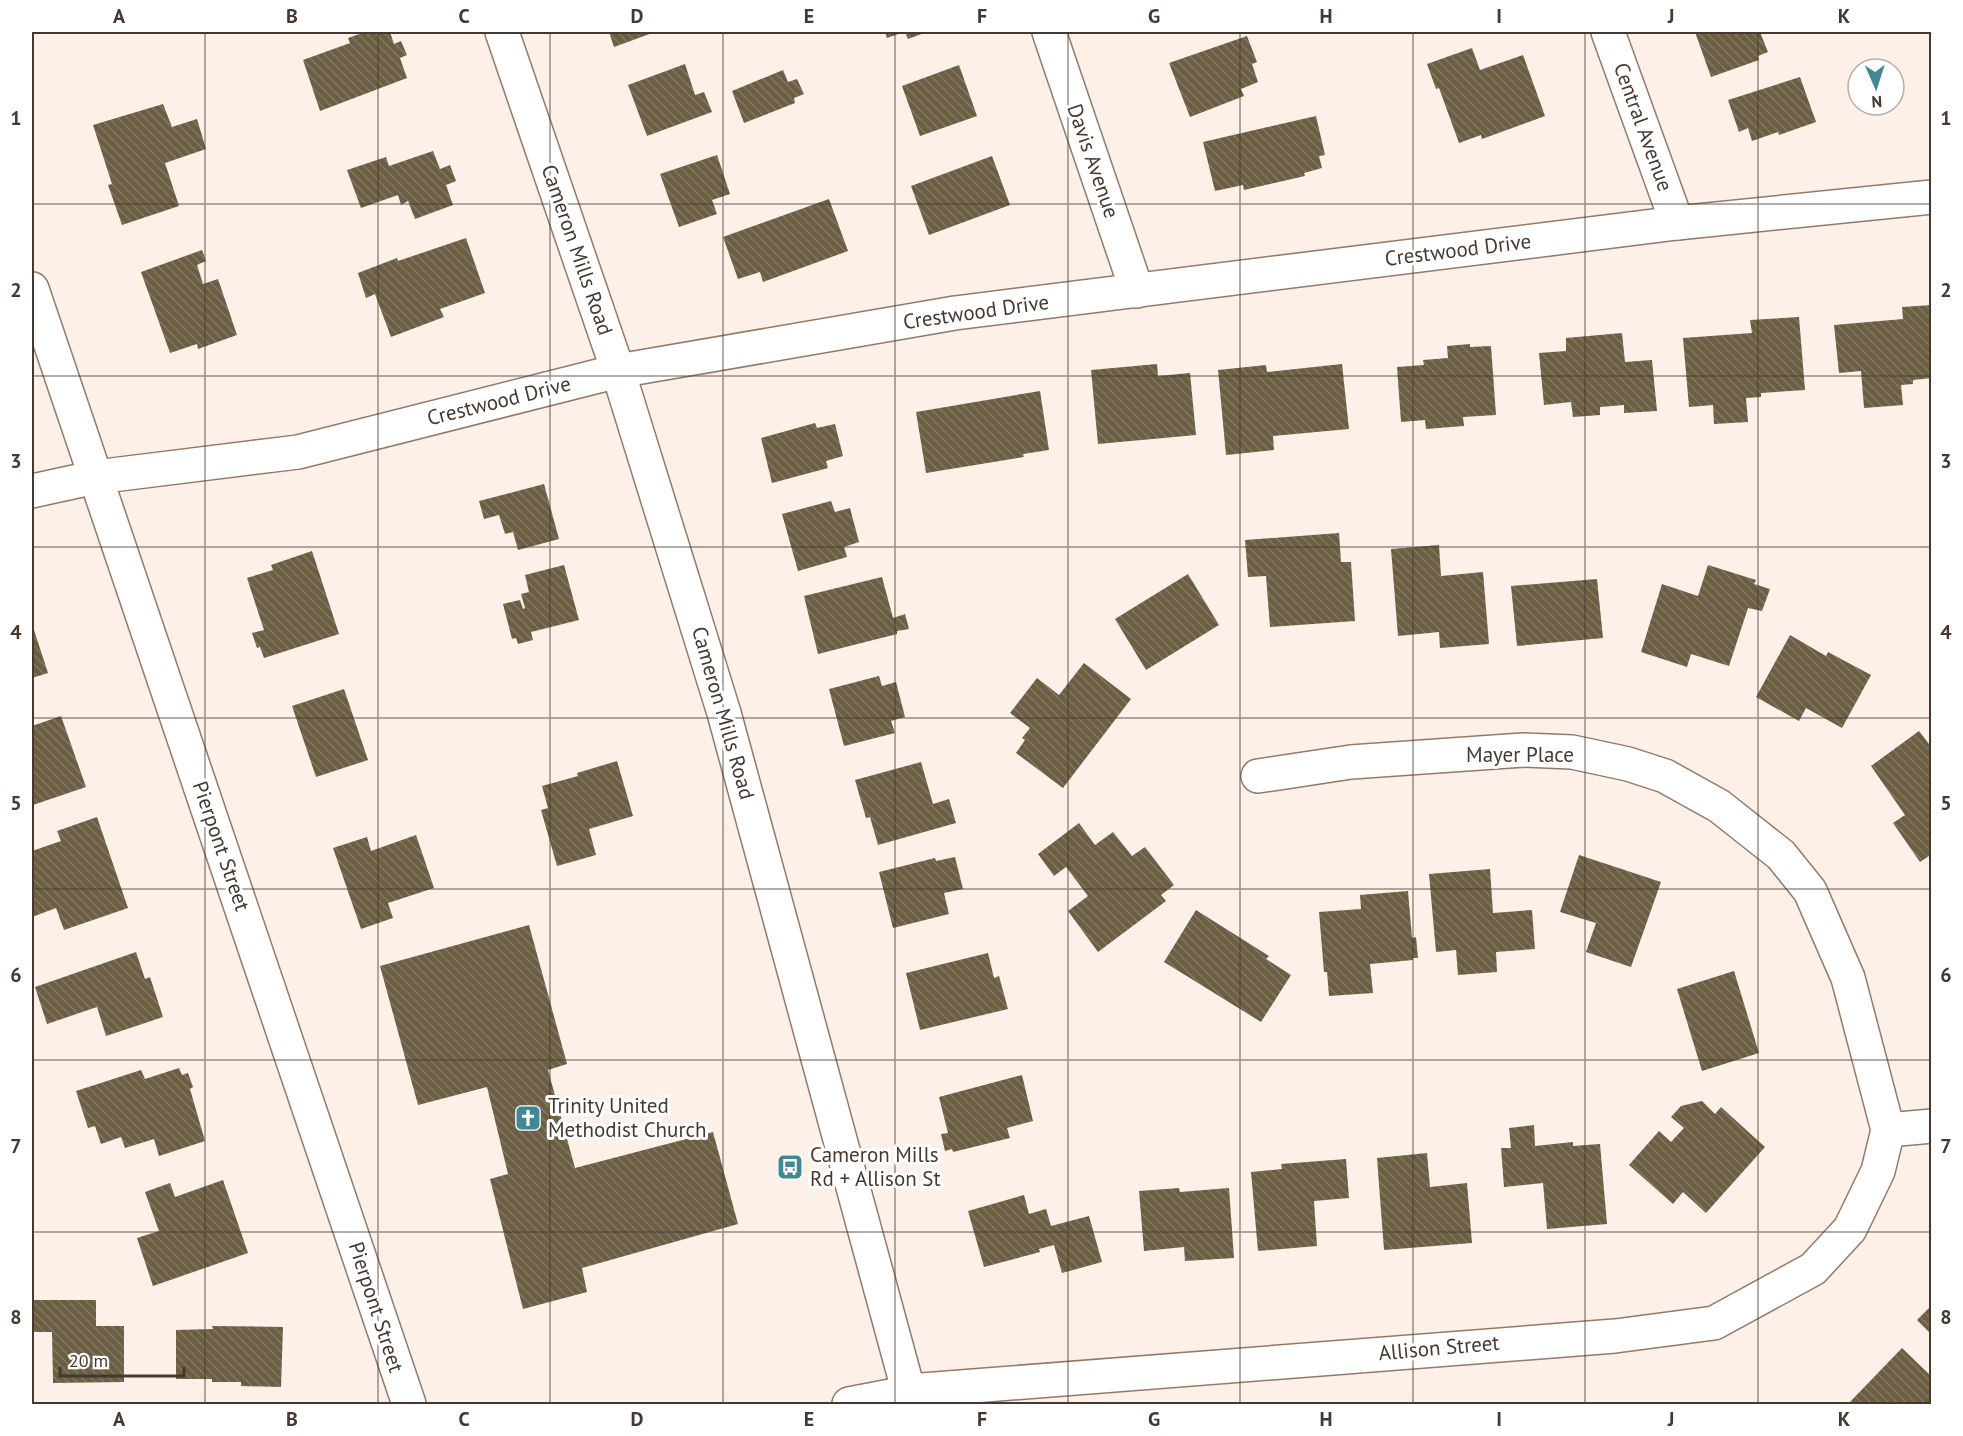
<svg xmlns="http://www.w3.org/2000/svg" width="1963" height="1436" viewBox="0 0 1963 1436" font-family="'PT Sans',sans-serif">
	<style>
		.building { fill: url(#building-back-hatch) }
		.lines { fill: none; stroke-linecap: round; stroke-linejoin: round }
		.minor-casing { stroke: #957967; stroke-width: 36 }
		.tertiary-casing { stroke: #957967; stroke-width: 36 }
		.minor { stroke: #fff; stroke-width: 33 }
		.tertiary { stroke: #fff; stroke-width: 33 }
		.grid { fill: none; stroke: #453830; stroke-width: 1.5; stroke-opacity: 0.55 }
		.labels { text-anchor: middle; stroke-width: 6; stroke-linejoin: round; paint-order: stroke }
		.street-label { font-size: 21px; fill: #453830; stroke: #fff }
		.poi-label { font-size: 21px; fill: #453830; stroke: #fff; text-anchor: start }
		.neatline { fill: none; stroke: #453830; stroke-width: 2 }
		.grid-label { font-size: 20px; text-anchor: middle; font-weight: bold; fill: #453830 }
	</style>
	<defs>
		<pattern id="building-back-hatch" width="6" height="6" patternUnits="userSpaceOnUse" patternTransform="scale(1.5)"><rect width="6" height="6" fill="#6b5e42"/><path d="M-1 5l2 2M0 0l6 6M5-1l2 2" fill="none" stroke="#827762"/></pattern>
	</defs>
	<rect width="100%" height="100%" fill="#fdf0e8"/>
	<g class="building">
		<path d="M 365,32 L 390,32 L 394,44 L 401,41 L 407,55 L 400,58 L 407,78 L 320,111 L 303,60 L 350,43 L 348,38 Z"/>
		<path d="M 609,32 L 655,32 L 614,47 Z"/>
		<path d="M 885,32 L 904,32 L 887,38 Z"/>
		<path d="M 905,32 L 927,32 L 908,39 Z"/>
		<path d="M 1695,32 L 1760,32 L 1768,52 L 1758,56 L 1759,60 L 1711,77 Z"/>
		<path d="M 1247,36 L 1257,62 L 1252,64 L 1258,82 L 1241,89 L 1244,96 L 1190,117 L 1169,63 Z"/>
		<path d="M 1472,48 L 1480,70 L 1523,55 L 1545,116 L 1482,139 L 1481,135 L 1459,143 L 1439,88 L 1436,89 L 1427,64 Z"/>
		<path d="M 685,64 L 695,95 L 704,92 L 712,112 L 647,136 L 628,85 Z"/>
		<path d="M 959,65 L 977,116 L 920,136 L 902,86 Z"/>
		<path d="M 783,70 L 788,82 L 797,79 L 804,94 L 794,98 L 795,103 L 744,123 L 732,91 Z"/>
		<path d="M 1800,77 L 1816,122 L 1779,135 L 1778,132 L 1752,141 L 1748,128 L 1739,132 L 1728,100 Z"/>
		<path d="M 163,104 L 172,127 L 197,119 L 206,149 L 165,163 L 179,206 L 122,225 L 108,185 L 112,184 L 93,125 Z"/>
		<path d="M 1316,116 L 1325,155 L 1319,156 L 1322,168 L 1304,173 L 1305,176 L 1244,190 L 1243,185 L 1215,191 L 1203,142 Z"/>
		<path d="M 433,151 L 440,169 L 450,165 L 456,181 L 446,185 L 453,205 L 415,219 L 408,201 L 401,205 L 398,195 L 361,208 L 347,170 L 386,157 L 389,166 Z"/>
		<path d="M 717,155 L 730,194 L 712,200 L 717,214 L 679,227 L 660,174 Z"/>
		<path d="M 992,156 L 1010,205 L 929,235 L 911,186 Z"/>
		<path d="M 829,199 L 848,251 L 763,282 L 760,272 L 738,279 L 723,237 Z"/>
		<path d="M 466,238 L 485,293 L 440,309 L 444,317 L 391,337 L 375,294 L 366,298 L 358,273 L 397,258 L 398,261 Z"/>
		<path d="M 202,250 L 206,261 L 197,265 L 203,284 L 218,279 L 237,335 L 198,349 L 197,344 L 170,353 L 141,272 Z"/>
		<path d="M 1932,305 L 1932,378 L 1913,380 L 1913,384 L 1901,385 L 1903,405 L 1864,408 L 1861,371 L 1839,373 L 1834,325 L 1903,319 L 1902,307 Z"/>
		<path d="M 1799,317 L 1805,390 L 1761,393 L 1761,397 L 1746,398 L 1748,422 L 1714,424 L 1713,405 L 1689,407 L 1683,338 L 1752,333 L 1750,320 Z"/>
		<path d="M 1622,333 L 1625,362 L 1652,360 L 1657,411 L 1624,413 L 1624,405 L 1600,407 L 1600,415 L 1573,417 L 1571,402 L 1544,405 L 1539,353 L 1566,351 L 1566,338 Z"/>
		<path d="M 1470,344 L 1470,347 L 1491,346 L 1496,415 L 1463,417 L 1464,426 L 1426,429 L 1425,420 L 1401,422 L 1397,367 L 1424,365 L 1423,360 L 1448,358 L 1447,346 Z"/>
		<path d="M 1157,364 L 1158,376 L 1190,373 L 1196,435 L 1098,444 L 1091,370 Z"/>
		<path d="M 1342,364 L 1349,429 L 1273,436 L 1274,450 L 1226,455 L 1218,370 L 1266,365 L 1267,372 Z"/>
		<path d="M 1040,391 L 1049,450 L 1023,454 L 1024,457 L 926,473 L 916,412 Z"/>
		<path d="M 815,423 L 817,428 L 835,424 L 843,456 L 826,461 L 828,468 L 772,483 L 761,438 Z"/>
		<path d="M 544,484 L 559,539 L 518,550 L 513,532 L 505,534 L 499,515 L 484,519 L 479,501 Z"/>
		<path d="M 831,501 L 835,512 L 850,508 L 859,542 L 844,547 L 847,557 L 798,571 L 782,514 Z"/>
		<path d="M 1339,533 L 1341,562 L 1351,562 L 1355,621 L 1270,627 L 1266,576 L 1248,577 L 1245,540 Z"/>
		<path d="M 1439,545 L 1441,576 L 1483,572 L 1489,644 L 1440,648 L 1439,632 L 1398,636 L 1391,549 Z"/>
		<path d="M 312,551 L 339,634 L 264,658 L 260,647 L 257,648 L 252,633 L 264,630 L 247,578 L 273,570 L 271,565 Z"/>
		<path d="M 564,565 L 579,620 L 531,632 L 533,640 L 518,644 L 516,638 L 512,639 L 503,604 L 520,600 L 523,609 L 525,608 L 521,594 L 529,592 L 525,575 Z"/>
		<path d="M 1708,565 L 1756,580 L 1754,584 L 1770,589 L 1762,611 L 1748,608 L 1729,666 L 1691,654 L 1687,667 L 1641,652 L 1662,584 L 1698,596 Z"/>
		<path d="M 1188,574 L 1219,625 L 1146,670 L 1115,619 Z"/>
		<path d="M 882,577 L 893,618 L 905,614 L 909,629 L 897,631 L 897,634 L 818,654 L 804,596 Z"/>
		<path d="M 1597,579 L 1603,638 L 1517,646 L 1511,586 Z"/>
		<path d="M 32,624 L 48,673 L 32,678 Z"/>
		<path d="M 1790,635 L 1826,656 L 1828,652 L 1871,675 L 1842,728 L 1806,708 L 1799,721 L 1756,697 Z"/>
		<path d="M 1084,663 L 1131,699 L 1063,788 L 1016,753 L 1025,740 L 1022,738 L 1030,728 L 1010,713 L 1037,678 L 1059,695 Z"/>
		<path d="M 879,676 L 882,686 L 896,682 L 905,717 L 891,721 L 895,733 L 844,746 L 829,689 Z"/>
		<path d="M 344,689 L 368,760 L 316,777 L 292,706 Z"/>
		<path d="M 61,716 L 86,787 L 33,805 L 32,800 L 32,726 Z"/>
		<path d="M 1919,731 L 1932,748 L 1932,854 L 1920,862 L 1893,823 L 1905,815 L 1871,766 Z"/>
		<path d="M 617,761 L 633,816 L 589,829 L 596,855 L 557,866 L 541,810 L 548,808 L 542,786 L 578,776 L 577,773 Z"/>
		<path d="M 921,762 L 933,804 L 949,799 L 956,823 L 878,845 L 870,817 L 866,818 L 855,780 Z"/>
		<path d="M 97,817 L 128,908 L 64,930 L 56,908 L 32,917 L 32,851 L 61,841 L 57,831 Z"/>
		<path d="M 1079,823 L 1095,845 L 1113,832 L 1132,856 L 1145,847 L 1174,885 L 1161,895 L 1166,901 L 1098,952 L 1068,911 L 1088,896 L 1066,867 L 1054,876 L 1038,854 Z"/>
		<path d="M 416,835 L 434,888 L 388,903 L 393,918 L 361,929 L 333,848 L 367,837 L 371,851 Z"/>
		<path d="M 1579,855 L 1661,882 L 1631,967 L 1586,952 L 1596,923 L 1560,912 Z"/>
		<path d="M 955,857 L 963,889 L 944,893 L 949,914 L 893,928 L 879,872 L 935,858 L 936,861 Z"/>
		<path d="M 1490,869 L 1493,913 L 1532,910 L 1535,949 L 1496,952 L 1497,972 L 1458,975 L 1456,950 L 1436,952 L 1429,874 Z"/>
		<path d="M 1408,891 L 1412,938 L 1416,937 L 1418,958 L 1413,958 L 1413,960 L 1370,964 L 1373,993 L 1329,996 L 1327,972 L 1324,972 L 1319,912 L 1361,909 L 1360,895 Z"/>
		<path d="M 1196,910 L 1269,956 L 1266,959 L 1291,975 L 1261,1022 L 1164,962 Z"/>
		<path d="M 529,925 L 567,1064 L 548,1070 L 575,1168 L 713,1132 L 738,1224 L 582,1268 L 587,1292 L 523,1309 L 490,1179 L 508,1174 L 487,1087 L 418,1105 L 380,966 Z"/>
		<path d="M 136,952 L 145,979 L 150,977 L 163,1017 L 106,1036 L 97,1007 L 47,1024 L 35,987 Z"/>
		<path d="M 988,953 L 994,978 L 999,976 L 1008,1009 L 920,1030 L 906,973 Z"/>
		<path d="M 1734,971 L 1759,1053 L 1702,1071 L 1677,989 Z"/>
		<path d="M 179,1068 L 182,1075 L 188,1073 L 193,1087 L 190,1089 L 205,1141 L 159,1156 L 154,1139 L 125,1148 L 121,1137 L 101,1144 L 95,1126 L 88,1128 L 76,1091 L 141,1070 L 145,1079 Z"/>
		<path d="M 1022,1075 L 1033,1121 L 1007,1128 L 1010,1138 L 953,1152 L 952,1149 L 945,1151 L 941,1134 L 948,1133 L 939,1097 Z"/>
		<path d="M 1702,1101 L 1715,1114 L 1721,1107 L 1765,1147 L 1706,1213 L 1683,1192 L 1673,1204 L 1629,1165 L 1659,1131 L 1671,1142 L 1684,1128 L 1671,1117 L 1681,1106 Z"/>
		<path d="M 1534,1125 L 1535,1146 L 1573,1142 L 1573,1146 L 1600,1144 L 1607,1224 L 1547,1229 L 1543,1183 L 1504,1187 L 1501,1148 L 1511,1148 L 1509,1128 Z"/>
		<path d="M 1427,1153 L 1430,1187 L 1467,1183 L 1472,1243 L 1384,1250 L 1377,1158 Z"/>
		<path d="M 1346,1159 L 1349,1198 L 1314,1201 L 1317,1246 L 1258,1251 L 1251,1172 L 1282,1169 L 1281,1164 Z"/>
		<path d="M 223,1180 L 248,1253 L 153,1286 L 137,1238 L 159,1231 L 145,1192 L 170,1183 L 175,1197 Z"/>
		<path d="M 1179,1188 L 1180,1192 L 1229,1188 L 1234,1258 L 1185,1261 L 1184,1247 L 1144,1251 L 1139,1191 Z"/>
		<path d="M 1024,1195 L 1029,1214 L 1046,1209 L 1051,1226 L 1089,1216 L 1102,1262 L 1062,1273 L 1054,1245 L 1039,1249 L 1040,1252 L 984,1267 L 968,1211 Z"/>
		<path d="M 32,1300 L 96,1300 L 96,1326 L 124,1326 L 124,1382 L 53,1383 L 52,1332 L 32,1332 Z"/>
		<path d="M 1932,1305 L 1932,1335 L 1917,1320 Z"/>
		<path d="M 212,1326 L 283,1327 L 281,1387 L 241,1386 L 241,1382 L 212,1382 L 212,1379 L 176,1379 L 176,1330 L 213,1329 Z"/>
		<path d="M 1902,1348 L 1932,1377 L 1932,1404 L 1848,1404 Z"/>
	</g>
	<g class="lines">
		<g class="minor-casing">
			<g id="minor">
				<path d="M 1049,32 L 1137,291"/>
				<path d="M 1608,32 L 1677,223"/>
				<path d="M 32,289 L 409,1404"/>
				<path d="M 32,491 L 96,477 L 298,452 L 618,371 L 955,313 L 1677,223 L 1932,197"/>
				<path d="M 1888,1130 L 1932,1126"/>
				<path d="M 849,1404 L 922,1390 L 1615,1336 L 1714,1323 L 1813,1269 L 1850,1229 L 1878,1171 L 1888,1130 L 1848,978 L 1810,891 L 1781,855 L 1719,806 L 1665,776 L 1628,764 L 1572,752 L 1523,750 L 1351,762 L 1258,776"/>
			</g>
		</g>
		<g class="tertiary-casing">
			<path id="tertiary" d="M 502,32 L 618,371 L 724,713 L 912,1404"/>
		</g>
		<use href="#minor" class="minor"/>
		<use href="#tertiary" class="tertiary"/>
	</g>
	<path class="grid" d="M 205,32 L 205,1404M 378,32 L 378,1404M 550,32 L 550,1404M 723,32 L 723,1404M 895,32 L 895,1404M 1068,32 L 1068,1404M 1240,32 L 1240,1404M 1413,32 L 1413,1404M 1585,32 L 1585,1404M 1758,32 L 1758,1404M 32,204 L 1932,204M 32,376 L 1932,376M 32,547 L 1932,547M 32,718 L 1932,718M 32,889 L 1932,889M 32,1060 L 1932,1060M 32,1232 L 1932,1232"/>
	<defs>
		<g id="church-square" transform="scale(1.35)"><rect x="-9" y="-9" width="18" height="18" rx="4" fill="#428894" stroke="#fff"/><path d="M-1.2-6h2.4v3.5h3.3v2.4h-3.3V6h-2.4V-.1h-3.3v-2.4h3.3Z" fill="#fff"/></g>
		<g id="bus-square" transform="scale(1.35)"><rect x="-9" y="-9" width="18" height="18" rx="4" fill="#428894" stroke="#fff"/><path d="M-5-6H5V4H4V6H2V4H-2V6H-4V4H-5ZM-3.5-4V0h7V-4ZM-3.5 1.2v1.5H-2V1.2ZM2 1.2v1.5H3.5V1.2Z" fill="#fff"/></g>
	</defs>
	<g fill-rule="evenodd">
		<use href="#church-square" x="528" y="1118"/>
		<use href="#bus-square" x="790" y="1167"/>
	</g>
	<g class="labels">
		<g class="street-label">
			<text transform="translate(1643 127) rotate(70)" y="7">Central Avenue</text>
			<text transform="translate(1093 161) rotate(71)" y="7">Davis Avenue</text>
			<text transform="translate(577 250) rotate(71)" y="7">Cameron Mills Road</text>
			<text transform="translate(1458 250) rotate(-7)" y="7">Crestwood Drive</text>
			<text transform="translate(976 312) rotate(-8)" y="7">Crestwood Drive</text>
			<text transform="translate(499 401) rotate(-14)" y="7">Crestwood Drive</text>
			<text transform="translate(723 713) rotate(74)" y="7">Cameron Mills Road</text>
			<text x="1520" y="762">Mayer Place</text>
			<text transform="translate(221 846) rotate(71)" y="7">Pierpont Street</text>
			<text transform="translate(376 1307) rotate(72)" y="7">Pierpont Street</text>
			<text transform="translate(1439 1348) rotate(-5)" y="7">Allison Street</text>
		</g>
		<g class="poi-label">
			<text x="548" y="1113">Trinity United<tspan x="548" dy="24">Methodist Church</tspan></text>
			<text x="810" y="1162">Cameron Mills<tspan x="810" dy="24">Rd + Allison St</tspan></text>
		</g>
	</g>
	<rect width="1963" height="1436" fill="none" stroke="#ffffff" stroke-width="66"/>
	<g transform="translate(1876 87) rotate(177)"><circle r="28" fill="#ffffff" stroke="#b5afac" stroke-width="1.5"/>
	<path d="M0-4.5L10 22L0 15L-10 22Z" fill="#428894"/>
	<text y="-9" font-size="16" font-weight="bold" text-anchor="middle" fill="#453830">N</text>
	</g>
	<path d="M60 1367v9h124v-9" fill="none" stroke="#453830" stroke-width="3"/>
	<text x="69" y="1367" font-size="18" fill="#453830" stroke="#ffffff" stroke-width="4.5" paint-order="stroke">20 m</text>
	<rect x="33" y="33" width="1897" height="1370" class="neatline"/>
	<g class="grid-label">
		<text x="119" y="23">A</text>
		<text x="292" y="23">B</text>
		<text x="464" y="23">C</text>
		<text x="637" y="23">D</text>
		<text x="809" y="23">E</text>
		<text x="982" y="23">F</text>
		<text x="1154" y="23">G</text>
		<text x="1326" y="23">H</text>
		<text x="1499" y="23">I</text>
		<text x="1671" y="23">J</text>
		<text x="1844" y="23">K</text>
		<text x="16" y="125">1</text>
		<text x="1946" y="125">1</text>
		<text x="16" y="297">2</text>
		<text x="1946" y="297">2</text>
		<text x="16" y="468">3</text>
		<text x="1946" y="468">3</text>
		<text x="16" y="639">4</text>
		<text x="1946" y="639">4</text>
		<text x="16" y="810">5</text>
		<text x="1946" y="810">5</text>
		<text x="16" y="982">6</text>
		<text x="1946" y="982">6</text>
		<text x="16" y="1153">7</text>
		<text x="1946" y="1153">7</text>
		<text x="16" y="1324">8</text>
		<text x="1946" y="1324">8</text>
		<text x="119" y="1426">A</text>
		<text x="292" y="1426">B</text>
		<text x="464" y="1426">C</text>
		<text x="637" y="1426">D</text>
		<text x="809" y="1426">E</text>
		<text x="982" y="1426">F</text>
		<text x="1154" y="1426">G</text>
		<text x="1326" y="1426">H</text>
		<text x="1499" y="1426">I</text>
		<text x="1671" y="1426">J</text>
		<text x="1844" y="1426">K</text>
	</g>
</svg>
